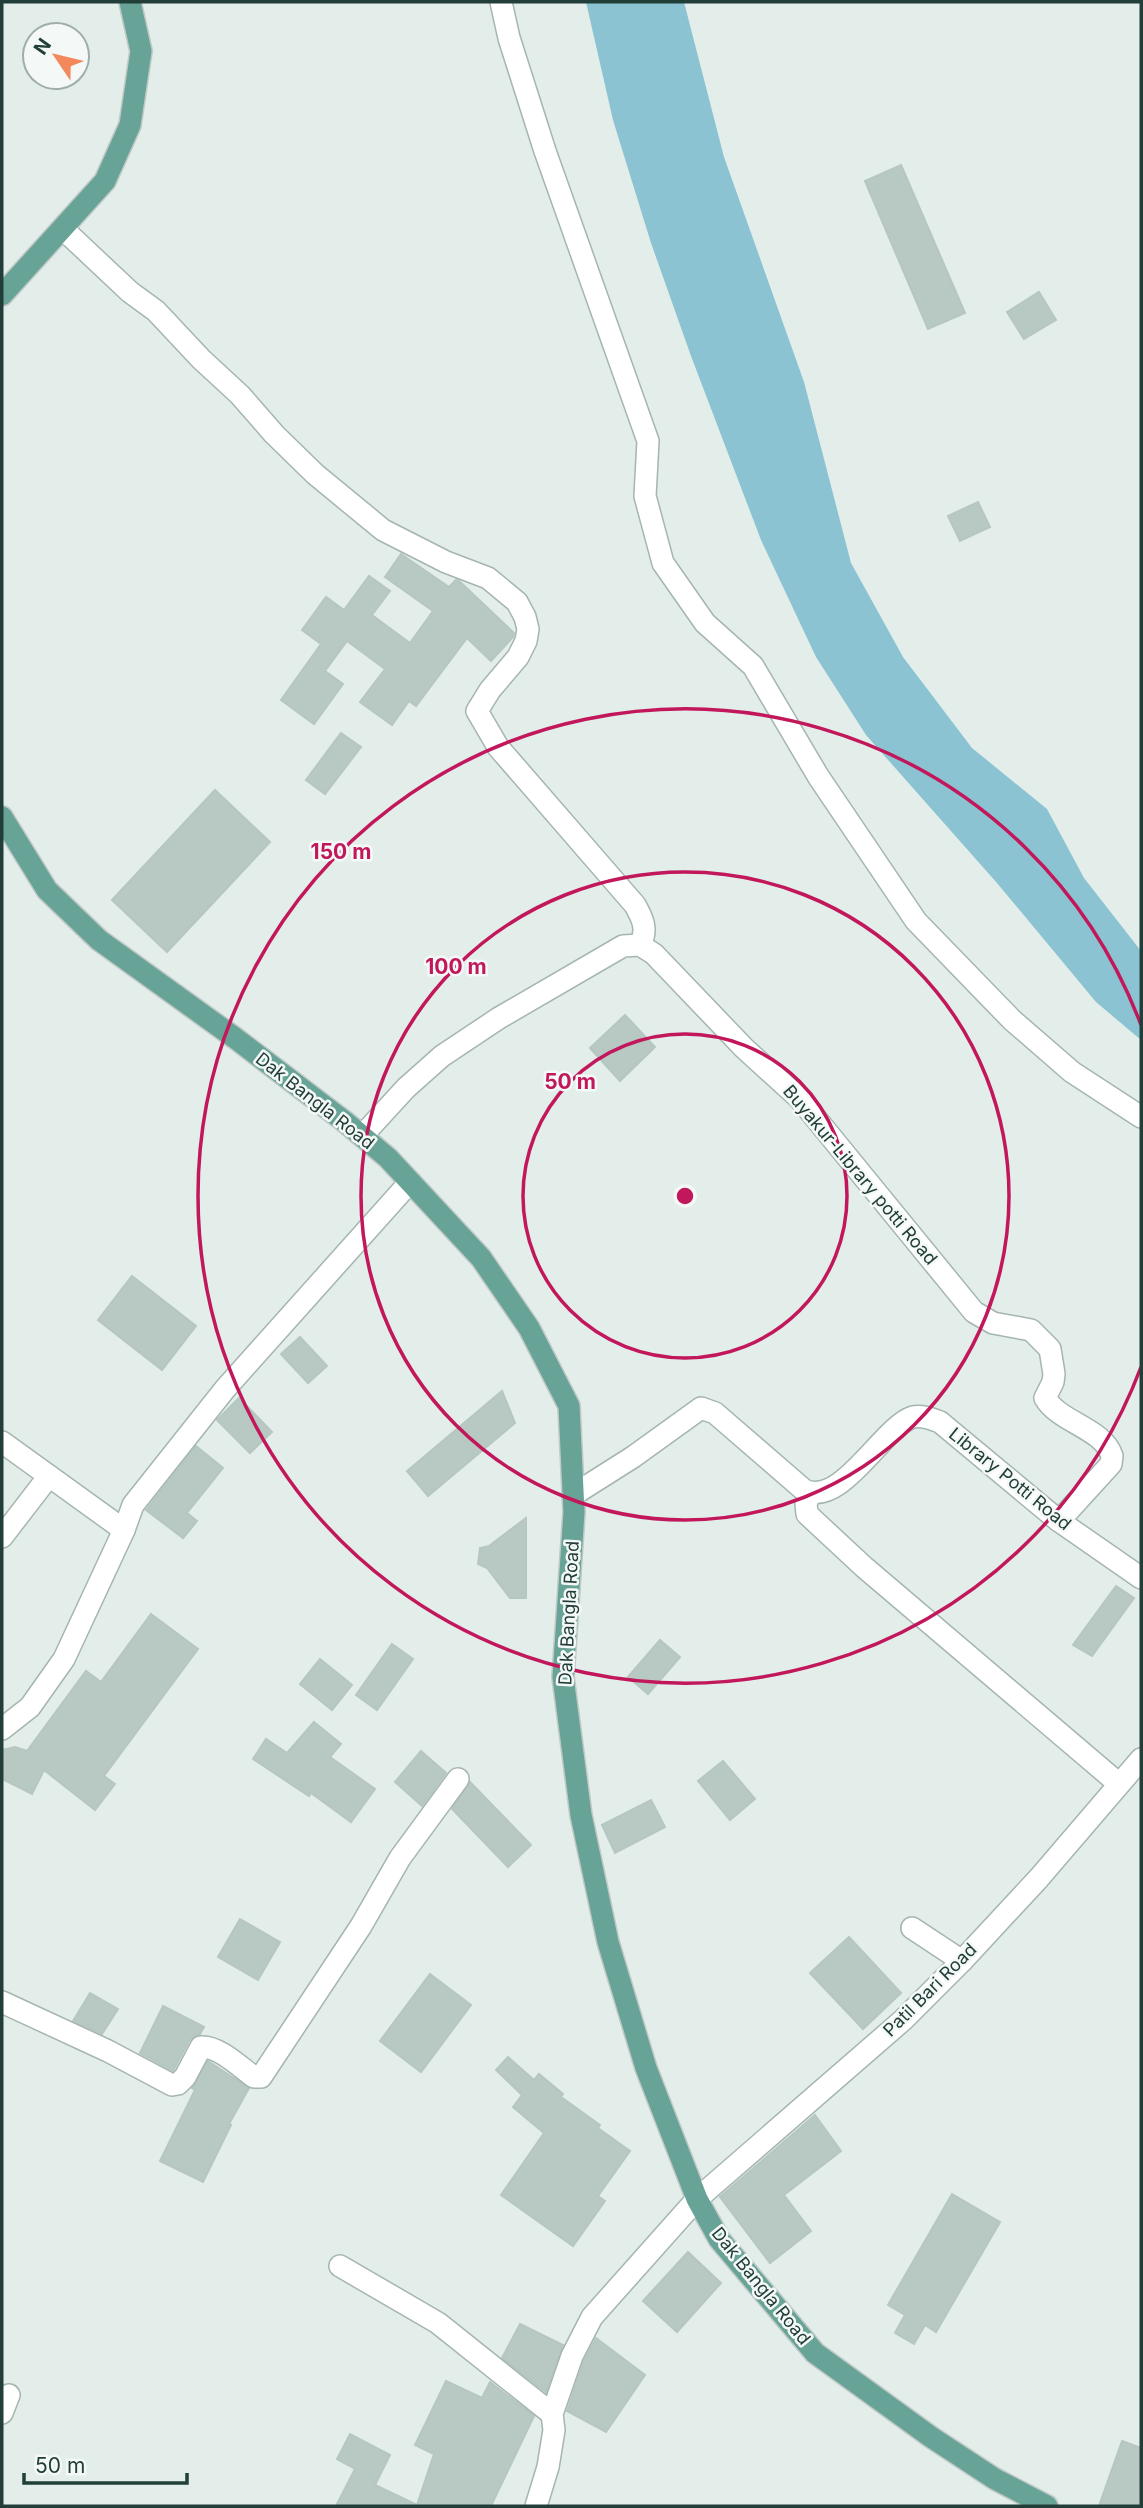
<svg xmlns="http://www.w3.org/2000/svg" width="1143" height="2508" viewBox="0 0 1143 2508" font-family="Inter,sans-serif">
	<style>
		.water { fill: #8bc3d2 }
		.building { fill: #b8c8c2; stroke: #b5c7c0; stroke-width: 2 }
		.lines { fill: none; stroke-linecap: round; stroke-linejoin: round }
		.minor-casing { stroke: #a5b5b0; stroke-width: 24 }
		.major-casing { stroke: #c1c9c7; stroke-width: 24 }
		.minor { stroke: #fff; stroke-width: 21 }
		.major { stroke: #67a396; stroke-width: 21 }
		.ring { fill: none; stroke: #c2185b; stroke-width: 3.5 }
		.labels { text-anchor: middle; stroke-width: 5; stroke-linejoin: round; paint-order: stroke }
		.street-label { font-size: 18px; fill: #223e38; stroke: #f4f9f7 }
		.centre { fill: #c2185b; stroke: #f4f9f7; stroke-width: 3.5 }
		.ring-label { font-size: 21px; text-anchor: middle; font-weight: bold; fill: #c2185b; stroke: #f4f9f7; stroke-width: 5; stroke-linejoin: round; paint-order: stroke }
	</style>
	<rect width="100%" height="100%" fill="#e3ede9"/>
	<path class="water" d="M 586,2 L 684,2 L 724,157 L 804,382 L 851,563 L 903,657 L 972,748 L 1047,809 L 1084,878 L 1141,951 L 1141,1040 L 1096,1002 L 997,883 L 866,735 L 816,657 L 761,540 L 691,356 L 651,243 L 613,120 Z"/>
	<g class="building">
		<path d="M 901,165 L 965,313 L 928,329 L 865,181 Z"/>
		<path d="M 1039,292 L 1056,320 L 1024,339 L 1007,312 Z"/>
		<path d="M 978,502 L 990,527 L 960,541 L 948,516 Z"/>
		<path d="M 401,554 L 449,587 L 456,580 L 459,581 L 514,633 L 513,637 L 491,661 L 467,638 L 416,706 L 409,701 L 392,725 L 360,702 L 385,669 L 347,641 L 325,671 L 343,684 L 314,724 L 281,700 L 321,644 L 302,630 L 326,597 L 344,610 L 369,576 L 390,591 L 372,615 L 410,643 L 433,611 L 385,577 Z"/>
		<path d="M 341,733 L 361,747 L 325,794 L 306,780 Z"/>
		<path d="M 215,790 L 270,842 L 167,952 L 112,900 Z"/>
		<path d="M 625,1015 L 655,1047 L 620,1081 L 590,1048 Z"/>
		<path d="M 132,1276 L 196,1326 L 162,1370 L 98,1320 Z"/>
		<path d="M 300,1337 L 327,1366 L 308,1383 L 281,1354 Z"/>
		<path d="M 502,1391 L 515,1423 L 428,1496 L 407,1471 Z"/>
		<path d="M 239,1398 L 272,1432 L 250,1453 L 217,1420 Z"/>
		<path d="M 196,1446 L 223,1468 L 187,1513 L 197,1521 L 183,1538 L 146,1510 Z"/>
		<path d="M 526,1518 L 526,1598 L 510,1598 L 487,1568 L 478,1564 L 480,1548 L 489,1546 Z"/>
		<path d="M 1116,1586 L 1134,1598 L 1092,1656 L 1073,1645 Z"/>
		<path d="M 151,1614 L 198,1649 L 104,1776 L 115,1784 L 95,1810 L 44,1770 L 32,1794 L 2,1779 L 2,1750 L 15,1747 L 27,1751 L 86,1671 L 101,1682 Z"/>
		<path d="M 660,1640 L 680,1657 L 648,1694 L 628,1677 Z"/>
		<path d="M 392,1644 L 413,1659 L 377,1710 L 356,1695 Z"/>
		<path d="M 320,1659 L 352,1685 L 332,1710 L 300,1684 Z"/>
		<path d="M 314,1722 L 341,1744 L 330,1757 L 375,1789 L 351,1822 L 311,1793 L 309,1796 L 253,1759 L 266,1739 L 287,1753 Z"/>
		<path d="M 421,1751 L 446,1773 L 422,1806 L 395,1782 Z"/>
		<path d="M 723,1761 L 755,1799 L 730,1820 L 698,1781 Z"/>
		<path d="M 470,1782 L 531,1845 L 508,1867 L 452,1809 Z"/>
		<path d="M 651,1800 L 665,1827 L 615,1853 L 602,1825 Z"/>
		<path d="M 240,1919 L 280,1942 L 258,1980 L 218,1957 Z"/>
		<path d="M 849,1937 L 901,1993 L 863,2029 L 810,1973 Z"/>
		<path d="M 430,1974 L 471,2005 L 421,2072 L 380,2041 Z"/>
		<path d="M 90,1993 L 118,2009 L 102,2034 L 73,2021 Z"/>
		<path d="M 163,2006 L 204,2027 L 200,2034 L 189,2041 L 173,2071 L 140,2053 Z"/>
		<path d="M 508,2057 L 534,2080 L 539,2074 L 563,2094 L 561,2097 L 600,2125 L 598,2128 L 630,2151 L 598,2196 L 605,2201 L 573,2246 L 501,2195 L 544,2133 L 513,2107 L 522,2095 L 496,2070 Z"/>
		<path d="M 208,2061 L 249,2088 L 229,2124 L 231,2125 L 203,2182 L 160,2161 L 195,2090 L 192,2088 Z"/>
		<path d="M 815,2115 L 841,2151 L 784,2195 L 811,2231 L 770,2263 L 720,2197 Z"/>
		<path d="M 952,2194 L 1000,2222 L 936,2332 L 925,2325 L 914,2344 L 895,2333 L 905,2315 L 888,2305 Z"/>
		<path d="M 688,2252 L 721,2283 L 677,2332 L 643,2301 Z"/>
		<path d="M 520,2324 L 563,2345 L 546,2392 L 502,2358 Z"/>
		<path d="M 596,2338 L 645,2375 L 606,2432 L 567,2411 L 584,2361 Z"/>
		<path d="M 446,2381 L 482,2398 L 490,2382 L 534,2416 L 491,2506 L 336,2506 L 355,2469 L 337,2459 L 350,2434 L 390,2455 L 375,2485 L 417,2505 L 434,2454 L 415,2445 Z"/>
		<path d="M 1122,2441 L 1141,2448 L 1141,2506 L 1099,2506 Z"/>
	</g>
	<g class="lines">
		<g class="minor-casing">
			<g id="minor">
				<path d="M 501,2 L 509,38 L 545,151 L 648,441 L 645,496 L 663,563 L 705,623 L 753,666 L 818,776 L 916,921 L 1012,1020 L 1072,1072 L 1141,1117"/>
				<path d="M 63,229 L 130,292 L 156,311 L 201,359 L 240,395 L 274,434 L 315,474 L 383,530 L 446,562 L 488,578 L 517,602 L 525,617 L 528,629 L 526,641 L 518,657 L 490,690 L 477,711 L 498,747 L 635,905 C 643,919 648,930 640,945"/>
				<path d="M 363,1135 L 406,1088 L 442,1056 L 499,1018 L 623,946 L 640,945 L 654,954 L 744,1048 L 800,1099 L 974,1312 L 993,1323 L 1031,1330 L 1050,1349 L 1054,1374 L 1053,1382 L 1045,1398 C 1060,1423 1103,1428 1112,1456 L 1111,1464 L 1059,1521"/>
				<path d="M 2,1442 L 124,1530"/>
				<path d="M 811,1493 L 806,1503 L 807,1514 L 864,1567 L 1119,1784"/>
				<path d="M 573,1495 L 633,1457 L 701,1408 L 715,1413 L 804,1490 C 842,1508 883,1426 913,1417 C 922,1415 932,1419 940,1422 L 1059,1521 L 1141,1578"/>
				<path d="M 2,1537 L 49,1476"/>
				<path d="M 2,1729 L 30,1707 L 64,1659 L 124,1530 L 133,1505 L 225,1389 L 410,1182"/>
				<path d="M 912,1928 L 962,1961"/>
				<path d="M 2,2002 L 108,2051 L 172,2085 L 178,2084 L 185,2077 L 201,2047 C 219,2046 240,2067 254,2077 L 261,2077 L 361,1926 L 400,1858 L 458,1779"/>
				<path d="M 340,2266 L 438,2323 L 552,2414"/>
				<path d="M 2,2413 L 9,2395"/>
				<path d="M 536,2506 L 548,2467 L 554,2430 L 552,2414 L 572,2356 L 592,2317 L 697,2199 L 903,2020 L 962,1961 L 1039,1878 L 1141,1759"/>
			</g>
		</g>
		<g class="major-casing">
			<g id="major">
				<path d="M 2,295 L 105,181 L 130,125 L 141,51 L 130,2"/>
				<path d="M 2,817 L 47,890 L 99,940 L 235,1038 L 344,1121 L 388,1158 L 481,1258 L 529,1328 L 569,1406 L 574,1512 L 563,1677 L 581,1815 L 608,1942 L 646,2068 L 697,2199 L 719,2239 L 815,2353 L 931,2437 L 995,2479 L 1047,2506"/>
			</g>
		</g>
		<use href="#minor" class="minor"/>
		<use href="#major" class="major"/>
	</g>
	<g class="ring">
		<circle cx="685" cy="1196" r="162"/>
		<circle cx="685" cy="1196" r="324"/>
		<path d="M1141 1367A487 487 0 1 1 1141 1025"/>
	</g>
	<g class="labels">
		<g class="street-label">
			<text transform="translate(315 1101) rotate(38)" y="6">Dak Bangla Road</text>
			<text transform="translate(860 1175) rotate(50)" y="6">Buyakur-Library potti Road</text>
			<text transform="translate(1010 1479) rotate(39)" y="6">Library Potti Road</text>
			<text transform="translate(569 1613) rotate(-87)" y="6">Dak Bangla Road</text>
			<text transform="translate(930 1990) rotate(-45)" y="6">Patil Bari Road</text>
			<text transform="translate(761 2286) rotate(51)" y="6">Dak Bangla Road</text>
		</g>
	</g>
	<circle cx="685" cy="1196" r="10" class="centre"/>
	<g class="ring-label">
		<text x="341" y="859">150 m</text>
		<text x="456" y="974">100 m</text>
		<text x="570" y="1089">50 m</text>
	</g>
	<rect width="1143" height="2508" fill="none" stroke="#223e38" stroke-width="7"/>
	<g transform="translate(56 56) rotate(305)"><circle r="33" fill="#f4f9f7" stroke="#a0aeab" stroke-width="2"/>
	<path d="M0-5L12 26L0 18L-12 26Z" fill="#f2885b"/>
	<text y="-10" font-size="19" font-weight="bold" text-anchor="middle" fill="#223e38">N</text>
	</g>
	<path d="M24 2473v10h163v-10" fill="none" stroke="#223e38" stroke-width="3.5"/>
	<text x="35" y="2473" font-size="21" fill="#223e38" stroke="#f4f9f7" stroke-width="5" paint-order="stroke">50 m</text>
</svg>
